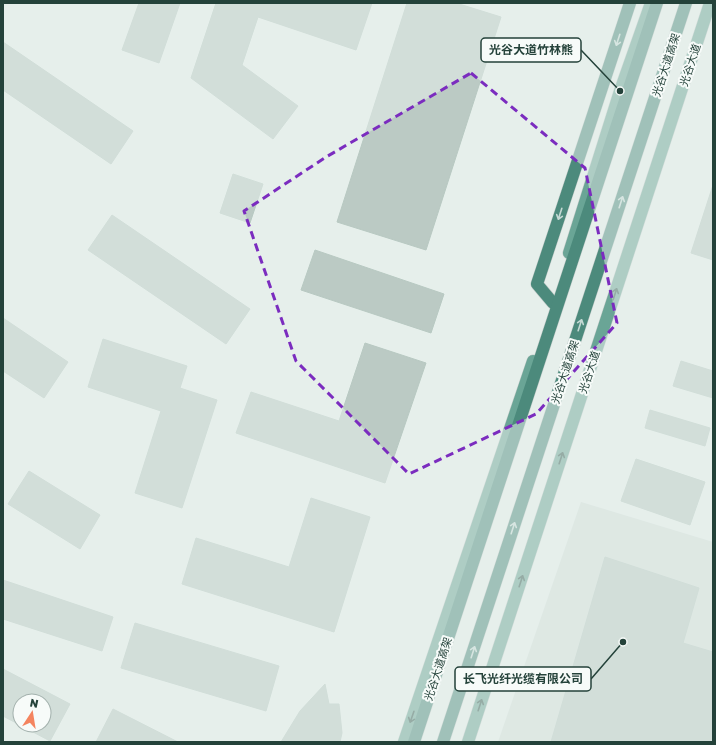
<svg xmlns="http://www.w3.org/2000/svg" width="716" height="745" viewBox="0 0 716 745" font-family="'Golos Text','Noto Sans SC',sans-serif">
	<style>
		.built { fill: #d4dfda }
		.building { fill: #bbcac4; stroke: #b8c9c2; fill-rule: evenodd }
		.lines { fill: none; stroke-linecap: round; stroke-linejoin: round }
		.primary-casing { stroke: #c2cac8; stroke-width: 13 }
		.trunk-casing { stroke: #c2cac8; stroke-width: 13 }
		.primary { stroke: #6aa596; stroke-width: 12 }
		.trunk { stroke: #4c8a7c; stroke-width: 12 }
		.oneway { stroke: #c4d9d4 }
		.oneway2 { stroke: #365b51 }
		.marked { fill: none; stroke: #7b2cbf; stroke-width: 3; stroke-dasharray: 8 5; stroke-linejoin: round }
		.labels { text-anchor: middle; stroke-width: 4; stroke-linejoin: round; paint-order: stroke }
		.street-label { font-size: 11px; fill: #24423a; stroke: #f7fbf9 }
		.leader { fill: none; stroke: #24423a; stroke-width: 1.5 }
		.callout-dot { fill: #24423a; stroke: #f7fbf9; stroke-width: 1.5 }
		.callout { fill: #f7fbf9; stroke: #24423a; stroke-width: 1.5 }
		.callout-label { font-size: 12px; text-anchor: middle; font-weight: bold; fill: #24423a }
	</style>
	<rect width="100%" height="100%" fill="#e6efeb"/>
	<path class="built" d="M 581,502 L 713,542 L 713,742 L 498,742 Z"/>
	<g class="building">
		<path d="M 139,3 L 180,3 L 159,63 L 122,50 Z"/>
		<path d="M 216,3 L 372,3 L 356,50 L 258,17 L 242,65 L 298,106 L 273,139 L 191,78 Z"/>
		<path d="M 407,3 L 456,3 L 501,17 L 426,250 L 337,222 Z"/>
		<path d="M 3,42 L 133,131 L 111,164 L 3,90 Z"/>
		<path d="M 233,174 L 263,184 L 250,223 L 220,213 Z"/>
		<path d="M 713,185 L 713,260 L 691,253 Z"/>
		<path d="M 112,215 L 250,309 L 226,344 L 88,250 Z"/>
		<path d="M 315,250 L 444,294 L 431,333 L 301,290 Z"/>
		<path d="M 3,318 L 68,362 L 44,398 L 3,371 Z"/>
		<path d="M 103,339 L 187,366 L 180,388 L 217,400 L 182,508 L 135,493 L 161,411 L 88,387 Z"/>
		<path d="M 365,343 L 426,363 L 385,483 L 236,433 L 251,392 L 339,421 Z"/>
		<path d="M 681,361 L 713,371 L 713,398 L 673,386 Z"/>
		<path d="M 650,410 L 710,428 L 705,446 L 645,428 Z"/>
		<path d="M 636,459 L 705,482 L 690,525 L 621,501 Z"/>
		<path d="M 29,471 L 100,515 L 80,549 L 8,504 Z"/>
		<path d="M 311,498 L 370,517 L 334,632 L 182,584 L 196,538 L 289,567 Z"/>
		<path d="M 605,557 L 699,588 L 683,643 L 713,652 L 713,742 L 551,742 Z"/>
		<path d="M 3,580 L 113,617 L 102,651 L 3,619 Z"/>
		<path d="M 135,623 L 279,666 L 266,711 L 121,668 Z"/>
		<path d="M 3,669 L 70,704 L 50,741 L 3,716 ZM 20,701 L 44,701 L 44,725 L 20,725 Z"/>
		<path d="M 325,684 L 329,704 L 339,704 L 342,733 L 340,742 L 281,742 L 300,711 Z"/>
		<path d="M 113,709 L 178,742 L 96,742 Z"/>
	</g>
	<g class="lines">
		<g class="primary-casing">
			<g id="primary">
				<path d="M 569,253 L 620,91 L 651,3"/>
				<path d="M 404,742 L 533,361"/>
				<path d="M 468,742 L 710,3"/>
			</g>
		</g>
		<g class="trunk-casing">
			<g id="trunk">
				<path d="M 553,303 L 537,284 L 630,3"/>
				<path d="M 414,742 L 657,3"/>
				<path d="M 443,742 L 686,3"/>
			</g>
		</g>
		<use href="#primary" class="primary"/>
		<use href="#trunk" class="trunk"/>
	</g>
	<defs><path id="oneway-shaft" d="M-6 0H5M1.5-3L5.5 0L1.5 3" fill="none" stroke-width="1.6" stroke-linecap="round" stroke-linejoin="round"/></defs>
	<g class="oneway">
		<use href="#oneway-shaft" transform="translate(618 40) rotate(108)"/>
		<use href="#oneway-shaft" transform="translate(621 202) rotate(-72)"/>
		<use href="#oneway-shaft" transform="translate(560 214) rotate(108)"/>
		<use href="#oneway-shaft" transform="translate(580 325) rotate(-72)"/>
		<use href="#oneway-shaft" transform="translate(513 528) rotate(-72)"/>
		<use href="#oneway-shaft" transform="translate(473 652) rotate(-72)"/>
	</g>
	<g class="oneway2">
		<use href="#oneway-shaft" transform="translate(615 294) rotate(-72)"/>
		<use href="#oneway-shaft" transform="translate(561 458) rotate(-72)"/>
		<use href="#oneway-shaft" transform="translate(521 581) rotate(-72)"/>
		<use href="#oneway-shaft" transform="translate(480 705) rotate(-72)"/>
		<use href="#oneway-shaft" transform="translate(412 717) rotate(109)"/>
	</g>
	<path d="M0 0H716V745H0ZM 471,73 L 585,168 L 617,323 L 536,414 L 409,474 L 296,361 L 244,211 L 326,157 Z" fill="#e6efeb" fill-opacity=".55" fill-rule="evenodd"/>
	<path class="marked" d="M 471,73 L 585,168 L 617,323 L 536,414 L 409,474 L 296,361 L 244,211 L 326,157 Z"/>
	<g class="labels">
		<g class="street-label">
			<text transform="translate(666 65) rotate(-72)" y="4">光谷大道高架</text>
			<text transform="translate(690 65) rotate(-72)" y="4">光谷大道</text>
			<text transform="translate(565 372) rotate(-72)" y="4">光谷大道高架</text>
			<text transform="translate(589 372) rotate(-72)" y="4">光谷大道</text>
			<text transform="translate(438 669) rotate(-72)" y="4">光谷大道高架</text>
		</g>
	</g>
	<path class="leader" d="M620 91L581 50M623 642L591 679"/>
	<g class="callout-dot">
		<circle cx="620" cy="91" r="4"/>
		<circle cx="623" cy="642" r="4"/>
	</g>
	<g class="callout">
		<rect x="481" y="38" width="100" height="24" rx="4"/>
		<rect x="455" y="667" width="136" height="24" rx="4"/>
	</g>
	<g class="callout-label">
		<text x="531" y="54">光谷大道竹林熊</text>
		<text x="523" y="683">长飞光纤光缆有限公司</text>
	</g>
	<rect width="716" height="745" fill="none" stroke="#24423a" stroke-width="8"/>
	<g transform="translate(32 713) rotate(12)"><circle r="19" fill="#f7fbf9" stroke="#a3b1ad"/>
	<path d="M0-3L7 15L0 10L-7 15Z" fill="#f4845f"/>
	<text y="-6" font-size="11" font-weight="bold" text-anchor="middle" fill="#24423a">N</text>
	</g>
</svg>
